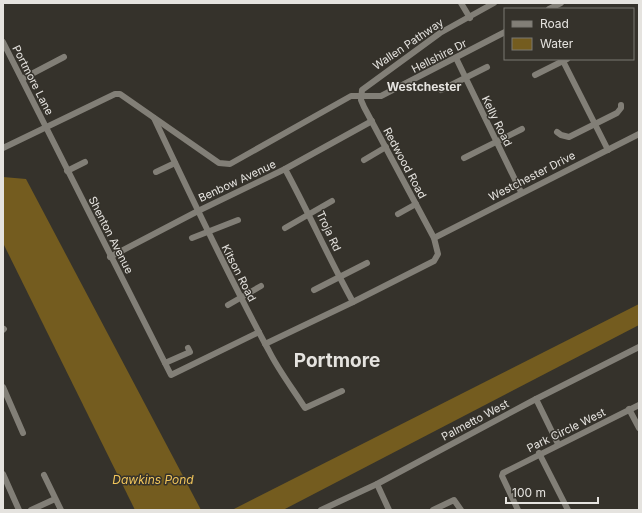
<svg xmlns="http://www.w3.org/2000/svg" width="642" height="513" viewBox="0 0 642 513" font-family="Inter,sans-serif">
	<style>
		.water { fill: #745c1f }
		.lines { fill: none; stroke-linecap: round; stroke-linejoin: round }
		.minor { stroke: #827f77; stroke-width: 6 }
		.labels { text-anchor: middle; stroke-width: 3; stroke-linejoin: round; paint-order: stroke }
		.street-label { font-size: 11px; fill: #e5e3df; stroke: #35322b }
		.neighbourhood-label { font-size: 12px; font-weight: bold; fill: #e5e3df; stroke: #35322b }
		.water-label { font-size: 12px; font-style: italic; fill: #f2c65b; stroke: #35322b }
		.town-label { font-size: 19px; font-weight: bold; fill: #e5e3df; stroke: #35322b }
	</style>
	<rect width="100%" height="100%" fill="#35322b"/>
	<g class="water">
		<path d="M 3,177 L 26,179 L 201,510 L 135,510 L 3,243 Z"/>
		<path d="M 639,304 L 639,325 L 283,510 L 232,510 Z"/>
	</g>
	<g class="lines">
		<g class="minor">
			<path d="M 461,3 L 470,18"/>
			<path d="M 549,9 L 561,3"/>
			<path d="M 3,42 L 171,375 L 259,332"/>
			<path d="M 456,58 L 521,192"/>
			<path d="M 562,59 L 608,150"/>
			<path d="M 535,75 L 567,59"/>
			<path d="M 22,79 L 64,57"/>
			<path d="M 441,90 L 487,67"/>
			<path d="M 154,118 C 191,197 228,275 269,351 C 279,371 293,389 305,408 L 342,391"/>
			<path d="M 557,132 L 561,135 L 569,137 L 617,113 L 621,108 L 621,105"/>
			<path d="M 3,148 L 115,94 L 120,94 L 219,163 L 230,164 L 351,96 L 381,96 L 505,32"/>
			<path d="M 464,158 L 522,129"/>
			<path d="M 364,160 L 386,147"/>
			<path d="M 285,169 C 309,213 329,259 353,302"/>
			<path d="M 67,171 L 85,162"/>
			<path d="M 156,172 L 175,163"/>
			<path d="M 398,214 L 416,204"/>
			<path d="M 285,228 L 332,201"/>
			<path d="M 192,238 L 238,220"/>
			<path d="M 434,238 L 639,134"/>
			<path d="M 110,257 L 198,211 L 285,169 L 372,121"/>
			<path d="M 314,290 L 367,263"/>
			<path d="M 228,305 L 261,286"/>
			<path d="M 3,330 L 4,329"/>
			<path d="M 265,344 L 353,302 L 434,261 L 438,254 L 434,238 L 364,107 L 361,100 L 362,90 L 440,33 L 494,3"/>
			<path d="M 165,363 L 190,352 L 188,348"/>
			<path d="M 3,387 L 23,433"/>
			<path d="M 536,399 L 558,444"/>
			<path d="M 629,409 L 639,428"/>
			<path d="M 539,453 L 568,510"/>
			<path d="M 3,474 L 19,510"/>
			<path d="M 44,475 L 61,510"/>
			<path d="M 377,484 L 389,510"/>
			<path d="M 31,510 L 55,499"/>
			<path d="M 321,510 L 377,484 L 536,399 L 639,347"/>
			<path d="M 433,510 L 454,500 L 461,510"/>
			<path d="M 518,510 L 502,476 L 503,473 L 639,405"/>
		</g>
	</g>
	<g class="labels">
		<g class="street-label">
			<text transform="translate(408 44) rotate(-34)" y="4">Wallen Pathway</text>
			<text transform="translate(439 56) rotate(-27)" y="4">Hellshire Dr</text>
			<text transform="translate(33 80) rotate(63)" y="4">Portmore Lane</text>
			<text transform="translate(497 121) rotate(64)" y="4">Kelly Road</text>
			<text transform="translate(405 163) rotate(62)" y="4">Redwood Road</text>
			<text transform="translate(532 176) rotate(-27)" y="4">Westchester Drive</text>
			<text transform="translate(237 181) rotate(-25)" y="4">Benbow Avenue</text>
			<text transform="translate(329 231) rotate(65)" y="4">Troja Rd</text>
			<text transform="translate(111 235) rotate(63)" y="4">Shenton Avenue</text>
			<text transform="translate(239 273) rotate(63)" y="4">Kitson Road</text>
			<text transform="translate(475 420) rotate(-28)" y="4">Palmetto West</text>
			<text transform="translate(566 430) rotate(-26)" y="4">Park Circle West</text>
		</g>
		<g class="neighbourhood-label">
			<text x="424" y="91">Westchester</text>
		</g>
		<g class="water-label">
			<text x="153" y="484">Dawkins Pond</text>
		</g>
		<g class="town-label">
			<text x="337" y="367">Portmore</text>
		</g>
	</g>
	<rect width="642" height="513" fill="none" stroke="#e5e3df" stroke-width="8"/>
	<rect x="504" y="8" width="130" height="52" fill="#35322b" stroke="#7b7973"/>
	<rect x="512" y="21" width="20" height="6" fill="#827f77" stroke="#7b7973"/>
	<text x="540" y="28" font-size="12" fill="#e5e3df">Road</text>
	<rect x="512" y="38" width="20" height="12" fill="#745c1f" stroke="#7b7973"/>
	<text x="540" y="48" font-size="12" fill="#e5e3df">Water</text>
	<path d="M506 497v6h92v-6" fill="none" stroke="#e5e3df" stroke-width="2"/>
	<text x="512" y="497" font-size="12" fill="#e5e3df" stroke="#35322b" stroke-width="3" paint-order="stroke">100 m</text>
</svg>
